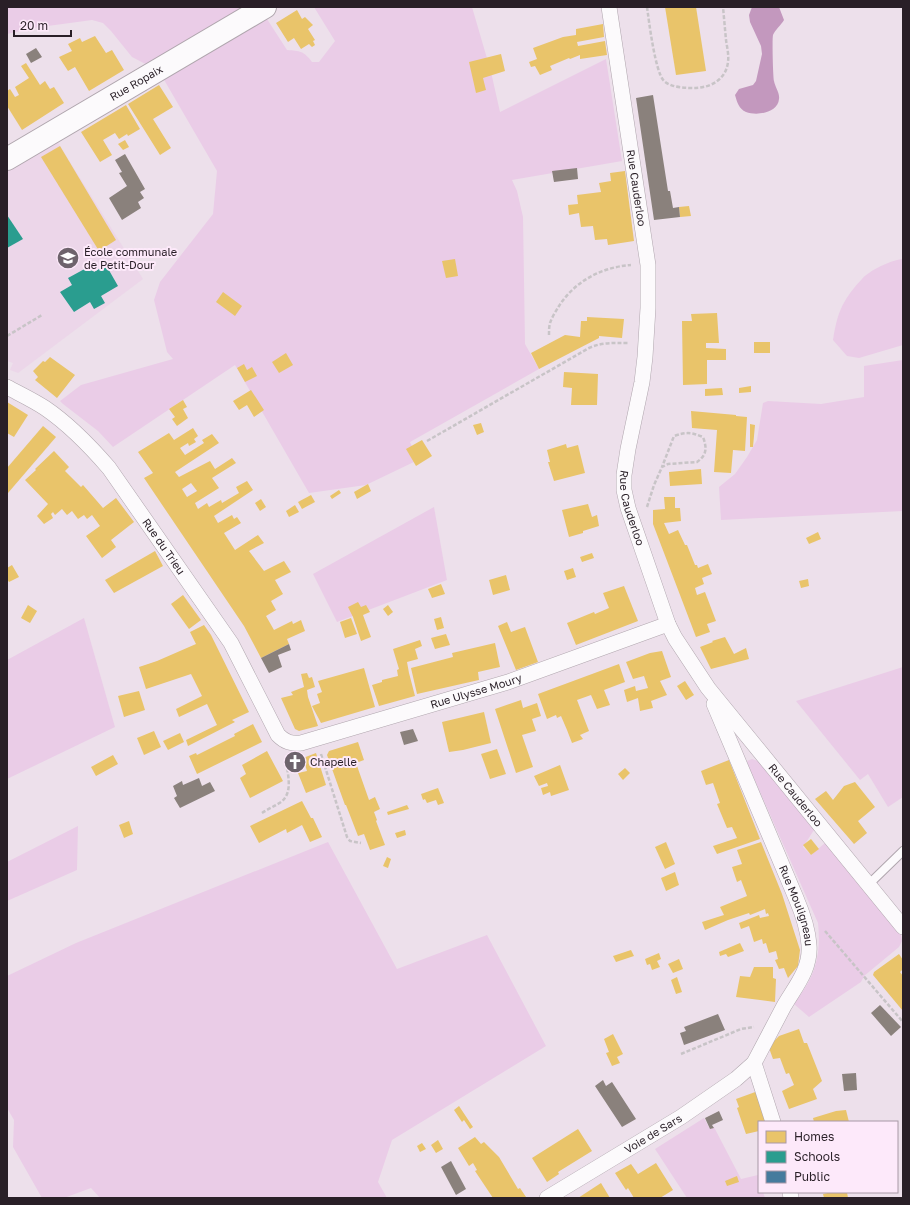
<svg xmlns="http://www.w3.org/2000/svg" width="910" height="1205" viewBox="0 0 910 1205" font-family="'Golos Text',sans-serif">
	<style>
		.built { fill: #ecd6e9 }
		.green { fill: #eacce7 }
		.water { fill: #c398be }
		.homes { fill: #e9c46a; fill-rule: evenodd }
		.schools { fill: #2a9d8f }
		.public { fill: #457b9d }
		.industry { fill: #8a817c }
		.lines { fill: none; stroke-linecap: round; stroke-linejoin: round }
		.lane-casing { stroke: #b0a6ae; stroke-width: 10 }
		.street-casing { stroke: #b0a6ae; stroke-width: 16 }
		.secondary-casing { stroke: #b0a6ae; stroke-width: 24 }
		.path { stroke: #c8c4c7; stroke-width: 2.5; stroke-dasharray: 4 2; stroke-linecap: butt }
		.lane { stroke: #fcfafc; stroke-width: 8 }
		.street { stroke: #fcfafc; stroke-width: 15 }
		.secondary { stroke: #fcfafc; stroke-width: 22 }
		.labels { text-anchor: middle; stroke-width: 4; stroke-linejoin: round; paint-order: stroke }
		.street-label { font-size: 11px; fill: #291f27; stroke: #fde9fa }
		.poi-label { font-size: 11px; fill: #291f27; stroke: #fde9fa; text-anchor: start }
	</style>
	<rect width="100%" height="100%" fill="#ede0eb"/>
	<path class="built" d="M 55,138 L 143,279 L 18,373 L 10,370 L 13,363 L 7,361 L 7,166 Z"/>
	<g class="green">
		<path d="M 7,7 L 260,7 L 157,70 L 132,57 L 111,31 L 103,23 L 92,20 L 33,28 L 7,34 Z"/>
		<path d="M 314,7 L 472,7 L 491,72 L 500,112 L 606,59 L 622,161 L 512,180 L 517,191 L 523,217 L 525,344 L 539,369 L 410,442 L 418,460 L 366,485 L 309,493 L 235,365 L 113,447 L 98,431 L 63,404 L 60,401 L 81,385 L 173,359 L 167,352 L 154,300 L 160,282 L 213,214 L 217,171 L 163,78 L 267,19 L 287,50 C 300,51 304,51 312,62 L 319,62 L 335,41 Z"/>
		<path d="M 903,259 L 903,345 L 859,358 L 847,356 L 833,340 C 835,327 838,312 845,301 C 849,294 856,285 862,279 C 870,270 891,260 903,259 Z"/>
		<path d="M 903,360 L 903,511 L 721,520 L 719,487 L 735,474 L 747,457 L 757,440 L 763,403 L 768,401 L 821,404 L 864,397 L 864,366 Z"/>
		<path d="M 434,507 L 447,580 L 337,622 L 313,574 Z"/>
		<path d="M 84,618 L 115,727 L 7,779 L 7,660 Z"/>
		<path d="M 903,667 L 903,797 L 888,807 L 868,774 L 860,780 L 796,701 Z"/>
		<path d="M 752,759 L 758,761 L 814,830 L 803,847 L 811,855 L 825,843 L 901,935 L 902,941 L 899,947 L 864,976 L 861,982 L 809,1017 L 794,1004 C 800,995 807,986 811,977 C 819,960 820,941 818,923 L 748,765 L 747,761 Z"/>
		<path d="M 78,826 L 77,870 L 7,901 L 7,862 Z"/>
		<path d="M 328,842 L 397,969 L 487,935 L 546,1046 L 392,1140 L 378,1182 L 387,1198 L 100,1198 L 91,1188 L 64,1198 L 42,1198 L 13,1147 L 14,1120 L 7,1108 L 7,976 L 76,943 Z"/>
		<path d="M 704,1118 L 710,1129 L 714,1127 L 715,1129 L 741,1179 L 758,1175 L 759,1192 L 763,1192 L 765,1198 L 687,1198 L 655,1149 Z"/>
	</g>
	<path class="water" d="M 752,7 L 779,7 L 784,20 C 781,25 775,30 773,35 C 772,39 773,77 774,81 C 775,87 780,93 779,99 C 778,113 757,116 746,112 C 739,109 737,102 735,95 L 739,89 L 753,85 L 756,81 L 762,54 L 761,46 L 750,22 L 749,15 Z"/>
	<g class="homes">
		<path d="M 665,7 L 696,7 L 706,71 L 676,75 Z"/>
		<path d="M 297,10 L 302,19 L 305,17 L 313,25 L 308,29 L 315,40 L 313,41 L 315,45 L 312,47 L 309,44 L 301,49 L 294,38 L 288,42 L 276,23 Z"/>
		<path d="M 603,24 L 604,37 L 577,42 L 578,46 L 605,41 L 607,55 L 580,59 L 580,55 L 570,59 L 569,58 L 550,66 L 552,70 L 540,75 L 535,66 L 531,67 L 529,62 L 537,59 L 533,48 L 563,37 L 576,35 L 576,29 Z"/>
		<path d="M 95,36 L 106,53 L 112,50 L 124,70 L 89,91 L 75,67 L 68,71 L 59,57 L 72,51 L 68,44 L 80,38 L 82,42 Z"/>
		<path d="M 501,54 L 505,71 L 483,78 L 486,90 L 476,93 L 469,62 Z"/>
		<path d="M 26,63 L 40,85 L 45,81 L 50,89 L 54,87 L 64,103 L 22,130 L 7,106 L 7,91 L 10,89 L 15,97 L 19,95 L 15,87 L 29,78 L 21,66 Z"/>
		<path d="M 159,85 L 173,107 L 153,119 L 171,148 L 160,155 L 128,104 Z"/>
		<path d="M 126,105 L 140,129 L 128,136 L 127,134 L 119,139 L 115,133 L 103,140 L 112,155 L 100,162 L 81,132 Z"/>
		<path d="M 125,140 L 129,147 L 123,150 L 118,144 Z"/>
		<path d="M 60,146 L 116,240 L 99,251 L 41,157 Z"/>
		<path d="M 625,171 L 634,241 L 608,245 L 607,239 L 595,240 L 593,226 L 581,227 L 579,213 L 569,215 L 568,205 L 578,204 L 577,195 L 601,192 L 599,183 L 611,181 L 610,173 Z"/>
		<path d="M 689,206 L 691,216 L 680,217 L 679,207 Z"/>
		<path d="M 455,259 L 458,276 L 446,278 L 442,261 Z"/>
		<path d="M 223,292 L 242,306 L 235,316 L 216,302 Z"/>
		<path d="M 717,313 L 719,343 L 706,343 L 706,348 L 726,349 L 726,360 L 707,360 L 707,384 L 683,385 L 682,321 L 692,321 L 691,314 Z"/>
		<path d="M 587,317 L 624,319 L 622,338 L 599,336 L 599,338 L 539,369 L 531,353 L 565,335 L 580,337 L 581,321 L 587,321 Z"/>
		<rect x="754" y="342" width="16" height="11"/>
		<path d="M 286,353 L 293,365 L 279,373 L 272,362 Z"/>
		<path d="M 50,357 L 75,375 L 57,398 L 35,380 L 38,377 L 33,371 L 43,361 L 45,362 Z"/>
		<path d="M 244,364 L 247,370 L 252,367 L 257,376 L 245,382 L 237,368 Z"/>
		<path d="M 564,372 L 598,374 L 597,405 L 571,405 L 572,388 L 563,387 Z"/>
		<path d="M 751,386 L 751,392 L 739,393 L 739,388 Z"/>
		<path d="M 722,388 L 723,395 L 705,396 L 705,389 Z"/>
		<path d="M 251,390 L 264,410 L 254,417 L 247,405 L 239,410 L 233,401 Z"/>
		<path d="M 183,400 L 187,407 L 183,409 L 188,418 L 177,426 L 172,419 L 175,417 L 169,409 Z"/>
		<path d="M 7,402 L 28,415 L 14,437 L 7,433 Z"/>
		<path d="M 691,411 L 736,415 L 736,416 L 747,417 L 745,451 L 733,450 L 731,473 L 714,472 L 717,430 L 692,428 Z"/>
		<path d="M 481,423 L 484,432 L 477,435 L 473,425 Z"/>
		<path d="M 750,424 L 755,425 L 753,447 L 750,447 Z"/>
		<path d="M 43,426 L 56,437 L 8,493 L 7,492 L 7,468 Z"/>
		<path d="M 193,428 L 198,436 L 194,439 L 196,442 L 189,446 L 188,443 L 180,448 L 185,455 L 204,443 L 202,440 L 212,434 L 219,443 L 175,472 L 179,477 L 210,461 L 215,469 L 232,458 L 236,463 L 212,478 L 219,488 L 195,503 L 198,509 L 207,503 L 209,507 L 221,500 L 222,503 L 239,493 L 236,487 L 247,481 L 253,490 L 214,516 L 218,523 L 232,515 L 234,519 L 237,517 L 241,523 L 224,533 L 235,550 L 258,535 L 264,543 L 249,551 L 264,571 L 284,561 L 291,572 L 275,580 L 283,594 L 271,601 L 276,610 L 266,616 L 274,630 L 292,621 L 293,624 L 301,620 L 305,631 L 287,639 L 289,644 L 261,658 L 244,626 L 144,478 L 153,473 L 138,452 L 169,433 L 174,440 ZM 191,483 L 197,491 L 187,497 L 182,489 Z"/>
		<path d="M 422,440 L 432,456 L 416,466 L 406,449 Z"/>
		<path d="M 566,444 L 567,448 L 578,445 L 585,473 L 554,481 L 548,462 L 550,462 L 547,450 Z"/>
		<path d="M 54,451 L 69,467 L 65,471 L 81,487 L 83,485 L 103,508 L 116,498 L 134,522 L 111,540 L 116,547 L 102,558 L 86,536 L 100,526 L 92,515 L 87,519 L 84,515 L 78,519 L 72,511 L 67,515 L 62,509 L 55,515 L 53,512 L 51,514 L 53,518 L 44,524 L 37,516 L 48,504 L 25,480 L 36,470 L 35,469 Z"/>
		<path d="M 701,469 L 702,484 L 670,486 L 669,472 Z"/>
		<path d="M 368,484 L 371,491 L 357,499 L 354,492 Z"/>
		<path d="M 339,490 L 341,493 L 332,499 L 330,496 Z"/>
		<path d="M 311,495 L 315,502 L 302,509 L 298,502 Z"/>
		<path d="M 664,497 L 675,497 L 675,508 L 680,508 L 681,521 L 664,523 L 669,534 L 678,530 L 685,545 L 687,545 L 695,565 L 697,565 L 698,568 L 708,564 L 712,574 L 702,578 L 704,584 L 695,588 L 697,595 L 705,592 L 716,621 L 707,624 L 710,632 L 696,637 L 653,524 L 653,510 L 665,509 Z"/>
		<path d="M 261,499 L 266,507 L 260,511 L 255,503 Z"/>
		<path d="M 588,504 L 592,517 L 597,515 L 599,526 L 583,531 L 583,533 L 569,537 L 562,510 Z"/>
		<path d="M 295,505 L 299,512 L 289,517 L 286,511 Z"/>
		<path d="M 818,532 L 821,539 L 809,544 L 806,538 Z"/>
		<path d="M 155,551 L 163,566 L 114,593 L 105,580 Z"/>
		<path d="M 592,553 L 594,558 L 582,562 L 580,557 Z"/>
		<path d="M 12,565 L 19,577 L 9,582 L 7,579 L 7,568 Z"/>
		<path d="M 573,568 L 576,577 L 567,580 L 564,571 Z"/>
		<path d="M 506,575 L 510,590 L 493,595 L 489,580 Z"/>
		<path d="M 808,579 L 809,586 L 801,588 L 799,581 Z"/>
		<path d="M 441,584 L 445,594 L 432,598 L 428,589 Z"/>
		<path d="M 624,586 L 638,621 L 576,645 L 567,623 L 594,612 L 595,614 L 609,608 L 603,593 Z"/>
		<path d="M 183,595 L 201,620 L 189,629 L 171,604 Z"/>
		<path d="M 358,602 L 361,607 L 366,605 L 370,612 L 363,615 L 371,637 L 361,641 L 353,617 L 348,607 Z"/>
		<path d="M 28,605 L 37,611 L 30,623 L 21,618 Z"/>
		<path d="M 388,605 L 393,612 L 388,616 L 383,609 Z"/>
		<path d="M 441,617 L 444,628 L 437,630 L 434,619 Z"/>
		<path d="M 351,618 L 357,634 L 345,638 L 340,622 Z"/>
		<path d="M 507,622 L 511,632 L 525,627 L 538,662 L 516,670 L 498,626 Z"/>
		<path d="M 204,625 L 211,635 L 249,712 L 232,720 L 235,722 L 188,746 L 186,740 L 217,725 L 207,704 L 179,717 L 176,709 L 202,696 L 191,674 L 146,689 L 139,667 L 157,661 L 196,644 L 190,632 Z"/>
		<path d="M 446,634 L 450,645 L 435,649 L 431,638 Z"/>
		<path d="M 725,637 L 734,654 L 746,648 L 749,659 L 711,669 L 700,647 L 713,642 L 712,641 Z"/>
		<path d="M 420,640 L 422,646 L 415,649 L 418,659 L 407,662 L 409,673 L 415,696 L 379,706 L 372,685 L 382,682 L 382,680 L 398,676 L 397,670 L 399,669 L 393,649 Z"/>
		<path d="M 495,643 L 500,667 L 478,672 L 479,680 L 417,694 L 411,668 L 453,657 L 452,653 Z"/>
		<path d="M 662,651 L 671,677 L 660,681 L 667,695 L 651,701 L 653,708 L 640,711 L 638,698 L 627,702 L 624,690 L 635,686 L 636,691 L 648,688 L 644,676 L 633,679 L 626,662 L 650,653 Z"/>
		<path d="M 619,664 L 625,682 L 604,690 L 610,705 L 597,709 L 591,695 L 577,700 L 589,731 L 580,735 L 583,739 L 572,743 L 567,730 L 561,716 L 557,718 L 556,715 L 547,719 L 538,694 Z"/>
		<path d="M 364,668 L 375,707 L 321,723 L 312,706 L 320,703 L 317,694 L 322,692 L 318,681 Z"/>
		<path d="M 307,673 L 309,678 L 312,677 L 315,687 L 307,690 L 308,697 L 318,726 L 299,731 L 295,729 L 281,698 L 293,695 L 291,692 L 304,687 L 301,674 Z"/>
		<path d="M 685,681 L 694,695 L 686,700 L 677,686 Z"/>
		<path d="M 139,691 L 145,710 L 124,717 L 118,696 Z"/>
		<path d="M 521,700 L 523,708 L 537,703 L 541,716 L 532,719 L 536,731 L 522,735 L 533,767 L 516,773 L 495,709 Z"/>
		<path d="M 484,712 L 491,743 L 463,750 L 449,752 L 442,722 Z"/>
		<path d="M 253,724 L 262,742 L 197,774 L 189,756 L 196,753 L 197,755 L 235,736 L 234,734 Z"/>
		<path d="M 154,731 L 161,747 L 144,755 L 137,738 Z"/>
		<path d="M 180,733 L 184,742 L 168,750 L 163,741 Z"/>
		<path d="M 358,742 L 364,760 L 356,763 L 369,800 L 375,797 L 380,809 L 374,812 L 377,820 L 376,821 L 385,845 L 370,850 L 364,834 L 358,836 L 346,805 L 345,805 L 327,755 L 329,751 Z"/>
		<path d="M 497,749 L 506,774 L 490,779 L 481,754 Z"/>
		<path d="M 267,751 L 283,781 L 250,798 L 240,778 L 246,774 L 242,765 Z"/>
		<path d="M 316,753 L 326,785 L 306,793 L 298,773 L 307,771 L 303,758 Z"/>
		<path d="M 113,755 L 118,764 L 96,776 L 91,767 Z"/>
		<path d="M 729,760 L 760,839 L 717,854 L 713,846 L 737,838 L 732,827 L 727,828 L 717,804 L 720,803 L 713,783 L 706,785 L 701,771 Z"/>
		<path d="M 560,765 L 569,790 L 551,796 L 550,792 L 543,795 L 541,788 L 548,786 L 547,783 L 539,786 L 534,776 Z"/>
		<path d="M 625,768 L 630,773 L 623,780 L 618,774 Z"/>
		<path d="M 855,782 L 875,807 L 858,821 L 867,833 L 854,844 L 815,799 L 826,791 L 833,800 L 844,786 Z"/>
		<path d="M 438,788 L 444,803 L 438,805 L 436,800 L 427,803 L 425,799 L 423,800 L 421,794 Z"/>
		<path d="M 302,801 L 311,818 L 313,818 L 322,837 L 310,842 L 302,825 L 287,833 L 286,829 L 259,843 L 250,826 Z"/>
		<path d="M 407,805 L 409,809 L 388,815 L 387,812 Z"/>
		<path d="M 129,821 L 133,834 L 124,838 L 119,825 Z"/>
		<path d="M 405,830 L 406,835 L 397,838 L 395,833 Z"/>
		<path d="M 811,839 L 819,849 L 811,855 L 803,845 Z"/>
		<path d="M 666,842 L 675,864 L 665,869 L 655,847 Z"/>
		<path d="M 761,842 L 782,894 L 800,950 L 798,966 L 788,978 L 784,968 L 779,969 L 775,960 L 778,959 L 776,951 L 769,953 L 766,943 L 763,944 L 762,939 L 754,942 L 749,926 L 741,929 L 739,923 L 759,915 L 760,918 L 769,916 L 768,913 L 766,914 L 765,909 L 750,915 L 749,913 L 728,920 L 705,930 L 702,922 L 724,915 L 720,907 L 747,896 L 741,880 L 737,882 L 732,867 L 742,864 L 737,850 Z"/>
		<path d="M 387,857 L 391,859 L 388,868 L 383,866 Z"/>
		<path d="M 675,872 L 679,885 L 666,891 L 661,878 Z"/>
		<path d="M 740,943 L 744,951 L 728,957 L 726,954 L 720,956 L 719,952 Z"/>
		<path d="M 631,950 L 634,956 L 616,962 L 613,956 Z"/>
		<path d="M 659,953 L 661,959 L 657,961 L 660,967 L 652,970 L 650,964 L 647,965 L 645,959 Z"/>
		<path d="M 899,954 L 903,960 L 903,969 L 900,972 L 903,976 L 903,1011 L 873,975 L 874,972 Z"/>
		<path d="M 679,959 L 683,969 L 673,973 L 668,964 Z"/>
		<path d="M 754,967 L 773,967 L 773,978 L 776,979 L 775,1002 L 736,997 L 740,976 L 750,977 Z"/>
		<path d="M 677,977 L 682,992 L 676,994 L 671,980 Z"/>
		<path d="M 799,1029 L 804,1043 L 807,1043 L 822,1081 L 813,1089 L 817,1099 L 789,1109 L 782,1091 L 794,1085 L 789,1073 L 786,1074 L 780,1058 L 773,1059 L 769,1048 L 772,1043 L 779,1036 Z"/>
		<path d="M 613,1034 L 623,1054 L 617,1057 L 620,1063 L 612,1066 L 606,1053 L 609,1052 L 604,1039 Z"/>
		<path d="M 758,1091 L 769,1122 L 759,1122 L 759,1131 L 746,1134 L 737,1108 L 739,1107 L 736,1099 Z"/>
		<path d="M 459,1106 L 473,1127 L 470,1129 L 464,1120 L 462,1122 L 454,1110 Z"/>
		<path d="M 846,1110 L 849,1122 L 814,1122 L 813,1118 L 836,1111 Z"/>
		<path d="M 578,1129 L 592,1151 L 558,1172 L 559,1174 L 547,1182 L 532,1158 Z"/>
		<path d="M 475,1137 L 481,1144 L 484,1142 L 499,1157 L 518,1189 L 520,1188 L 526,1197 L 493,1198 L 475,1171 L 477,1170 L 473,1163 L 469,1166 L 458,1148 Z"/>
		<path d="M 438,1140 L 443,1149 L 436,1153 L 431,1145 Z"/>
		<path d="M 422,1143 L 426,1149 L 420,1152 L 417,1146 Z"/>
		<path d="M 656,1163 L 673,1190 L 660,1198 L 634,1198 L 628,1188 L 626,1190 L 615,1173 L 631,1164 L 638,1174 Z"/>
		<path d="M 737,1176 L 739,1182 L 727,1186 L 725,1181 Z"/>
		<path d="M 601,1183 L 610,1198 L 578,1198 Z"/>
		<path d="M 832,1192 L 847,1192 L 848,1198 L 824,1198 L 823,1194 Z"/>
	</g>
	<g class="schools">
		<path d="M 7,215 L 23,239 L 7,248 Z"/>
		<path d="M 106,265 L 118,286 L 101,296 L 105,303 L 94,309 L 90,302 L 74,312 L 60,292 L 72,285 L 68,278 L 90,266 L 94,272 Z"/>
	</g>
	<path class="public" d="M 296,758 L 299,764 L 293,766 L 291,760 Z"/>
	<g class="industry">
		<path d="M 36,48 L 42,57 L 31,63 L 26,54 Z"/>
		<path d="M 653,95 L 668,191 L 670,191 L 673,208 L 679,207 L 680,217 L 654,220 L 636,98 Z"/>
		<path d="M 125,154 L 145,189 L 140,192 L 144,198 L 138,202 L 141,208 L 122,220 L 109,198 L 127,186 L 119,173 L 122,172 L 115,160 Z"/>
		<path d="M 577,168 L 578,179 L 554,182 L 552,171 Z"/>
		<path d="M 289,644 L 291,650 L 278,655 L 282,667 L 269,673 L 261,658 Z"/>
		<path d="M 413,729 L 418,741 L 404,745 L 400,732 Z"/>
		<path d="M 199,778 L 202,786 L 210,782 L 215,791 L 180,808 L 174,798 L 177,796 L 173,786 L 182,781 L 183,785 Z"/>
		<path d="M 880,1005 L 901,1027 L 891,1036 L 871,1013 Z"/>
		<path d="M 718,1014 L 725,1030 L 684,1045 L 680,1033 L 686,1031 L 684,1027 Z"/>
		<path d="M 856,1073 L 857,1090 L 844,1091 L 842,1074 Z"/>
		<path d="M 603,1080 L 606,1086 L 612,1082 L 636,1119 L 622,1127 L 595,1086 Z"/>
		<path d="M 719,1111 L 723,1120 L 712,1125 L 714,1128 L 710,1129 L 705,1118 Z"/>
		<path d="M 451,1161 L 466,1189 L 456,1195 L 441,1167 Z"/>
	</g>
	<g class="lines">
		<g class="lane-casing">
			<path id="lane" d="M 868,885 L 903,851"/>
		</g>
		<g class="street-casing">
			<g id="street">
				<path id="s1" d="M 609,7 L 648,265 L 648,308 L 645,357 L 642,382 L 628,449 L 624,475 L 624,490 L 628,508 L 668,624 L 675,638 L 708,688 L 903,927"/>
				<path id="s2" d="M 7,387 C 20,394 33,400 45,408 C 70,425 90,446 109,468 L 231,643 L 278,735 C 285,742 291,744 301,743 L 508,682 L 668,624"/>
				<path id="s3" d="M 714,704 L 796,898 C 802,912 808,929 809,945 C 811,969 795,987 784,1006 C 774,1025 764,1044 754,1063 L 773,1122"/>
				<path d="M 790,1192 L 791,1198"/>
				<path id="s4" d="M 547,1198 L 681,1117 L 736,1079 L 754,1063"/>
			</g>
		</g>
		<g class="secondary-casing">
			<g id="secondary">
				<path id="s5" d="M 7,159 L 265,7"/>
			</g>
		</g>
		<g class="path">
			<path d="M 647,7 C 649,21 655,72 664,81 C 672,88 686,88 696,88 C 712,87 726,79 728,62 C 729,55 727,47 726,40 C 725,29 724,18 723,7"/>
			<path d="M 549,335 C 549,331 549,327 550,323 C 552,317 556,311 559,306 C 575,281 602,267 631,265"/>
			<path d="M 7,336 L 42,315"/>
			<path d="M 427,441 L 589,348 C 602,342 614,343 629,343"/>
			<path d="M 647,507 L 654,485 L 662,467 L 668,464 L 697,462 C 707,455 707,448 703,437 C 691,432 686,432 674,436 L 662,467"/>
			<path d="M 321,754 L 347,837 L 350,841 L 361,843"/>
			<path d="M 262,813 C 268,809 275,806 281,802 C 294,792 287,773 286,759"/>
			<path d="M 825,931 L 903,1022"/>
			<path d="M 681,1054 L 741,1029 L 754,1027"/>
		</g>
		<use href="#lane" class="lane"/>
		<use href="#street" class="street"/>
		<use href="#secondary" class="secondary"/>
	</g>
	<defs>
		<g id="school-disc" transform="scale(1.15)"><circle r="9.5" fill="#6e636c" stroke="#fde9fa"/><path d="M0-5L7-2L0 1L-7-2ZM-4 1L0 2.5L4 1V4Q0 6-4 4Z" fill="#fff"/></g>
		<g id="church-disc" transform="scale(1.15)"><circle r="9.5" fill="#6e636c" stroke="#fde9fa"/><path d="M-1.2-6h2.4v3.5h3.3v2.4h-3.3V6h-2.4V-.1h-3.3v-2.4h3.3Z" fill="#fff"/></g>
	</defs>
	<g fill-rule="evenodd">
		<use href="#school-disc" x="68" y="258"/>
		<use href="#church-disc" x="295" y="762"/>
	</g>
	<g class="labels">
		<g class="street-label">
			<text dy="4" stroke="none"><textPath href="#s5" startOffset="150">Rue Ropaix</textPath></text>
			<text dy="4" stroke="none"><textPath href="#s1" startOffset="183">Rue Cauderloo</textPath></text>
			<text dy="4" stroke="none"><textPath href="#s1" startOffset="507">Rue Cauderloo</textPath></text>
			<text dy="4" stroke="none"><textPath href="#s2" startOffset="227">Rue du Trieu</textPath></text>
			<text dy="4" stroke="none"><textPath href="#s2" startOffset="656">Rue Ulysse Moury</textPath></text>
			<text dy="4" stroke="none"><textPath href="#s1" startOffset="843">Rue Cauderloo</textPath></text>
			<text dy="4" stroke="none"><textPath href="#s3" startOffset="218">Rue Mouligneau</textPath></text>
			<text dy="4" stroke="none"><textPath href="#s4" startOffset="124">Voie de Sars</textPath></text>
		</g>
		<g class="poi-label">
			<text x="84" y="256">École communale<tspan x="84" dy="13">de Petit-Dour</tspan></text>
			<text x="310" y="766">Chapelle</text>
		</g>
	</g>
	<rect width="910" height="1205" fill="none" stroke="#291f27" stroke-width="16"/>
	<rect x="758" y="1121" width="140" height="72" fill="#fde9fa" stroke="#a898a6"/>
	<rect x="766" y="1131" width="20" height="12" fill="#e9c46a" stroke="#a898a6"/>
	<text x="794" y="1141" font-size="12" fill="#291f27">Homes</text>
	<rect x="766" y="1151" width="20" height="12" fill="#2a9d8f" stroke="#a898a6"/>
	<text x="794" y="1161" font-size="12" fill="#291f27">Schools</text>
	<rect x="766" y="1171" width="20" height="12" fill="#457b9d" stroke="#a898a6"/>
	<text x="794" y="1181" font-size="12" fill="#291f27">Public</text>
	<path d="M14 30v6h57v-6" fill="none" stroke="#291f27" stroke-width="2"/>
	<text x="20" y="30" font-size="12" fill="#291f27" stroke="#fde9fa" stroke-width="3" paint-order="stroke">20 m</text>
</svg>
